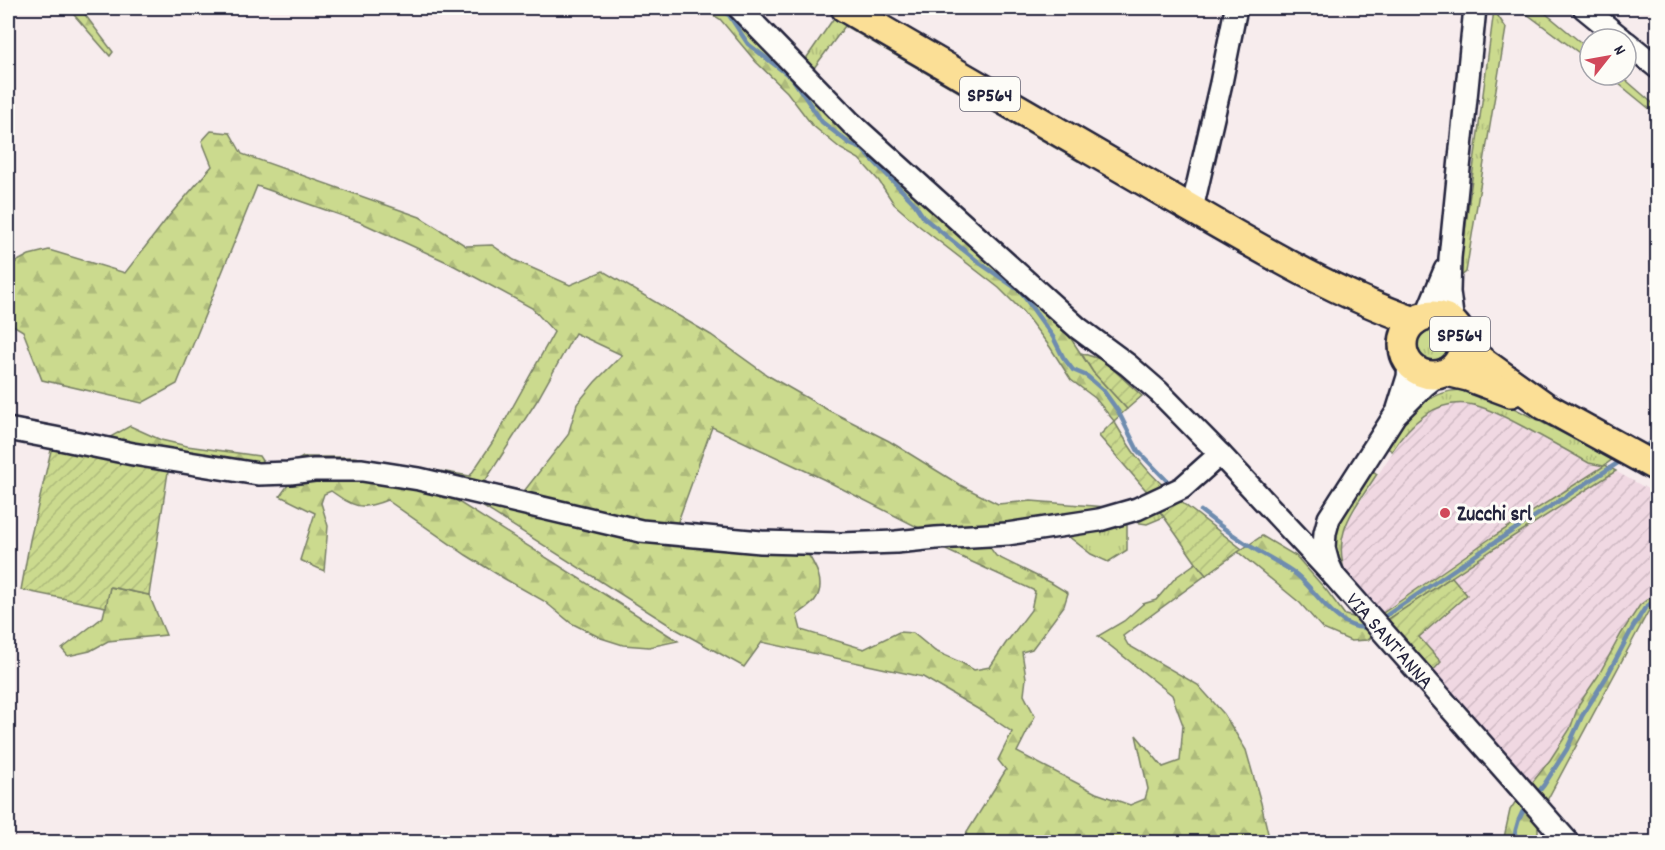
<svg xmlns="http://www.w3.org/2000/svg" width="1665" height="850" viewBox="0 0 1665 850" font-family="Dekko,sans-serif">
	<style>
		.industrial { fill: url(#industrial-furrows) }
		.grass { fill: url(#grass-tufts); stroke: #767e64; stroke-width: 1.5 }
		.forest { fill: url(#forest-firs); stroke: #767e64; stroke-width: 1.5 }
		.garden { fill: url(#garden-furrows); stroke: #767e64; stroke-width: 1.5 }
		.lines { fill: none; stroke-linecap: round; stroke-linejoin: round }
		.stream { stroke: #6e8caf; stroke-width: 4.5 }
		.minor-casing { stroke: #22223b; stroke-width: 26 }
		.major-casing { stroke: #22223b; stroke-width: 32 }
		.minor { stroke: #fdfcf7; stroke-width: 21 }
		.major { stroke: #fbdf96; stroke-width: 27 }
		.poi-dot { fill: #d1495b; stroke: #fdfcf7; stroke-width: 2 }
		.labels { text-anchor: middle; stroke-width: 6; stroke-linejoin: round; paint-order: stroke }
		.shield { fill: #fdfcf7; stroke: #646373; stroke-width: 1.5 }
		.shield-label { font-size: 20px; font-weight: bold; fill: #22223b }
		.poi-label { font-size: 21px; font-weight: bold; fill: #22223b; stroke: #fdfcf7; text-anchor: start }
		.street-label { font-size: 21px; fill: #22223b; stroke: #fdfcf7 }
	</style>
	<defs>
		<pattern id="industrial-furrows" width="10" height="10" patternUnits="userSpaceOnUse" patternTransform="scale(1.5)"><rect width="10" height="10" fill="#f0d8e2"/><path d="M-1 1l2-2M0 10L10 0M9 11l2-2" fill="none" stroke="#ceb9c3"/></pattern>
		<pattern id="grass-tufts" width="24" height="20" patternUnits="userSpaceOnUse" patternTransform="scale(1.5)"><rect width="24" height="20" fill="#cbda8e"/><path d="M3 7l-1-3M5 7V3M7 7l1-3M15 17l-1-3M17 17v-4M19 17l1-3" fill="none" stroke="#aebb7b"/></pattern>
		<pattern id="forest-firs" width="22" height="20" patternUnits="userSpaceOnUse" patternTransform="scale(1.5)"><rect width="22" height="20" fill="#cbda8e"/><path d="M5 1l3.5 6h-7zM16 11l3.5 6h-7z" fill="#aebb7b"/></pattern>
		<pattern id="garden-furrows" width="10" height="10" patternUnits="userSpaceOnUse" patternTransform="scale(1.5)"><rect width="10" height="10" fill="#cbda8e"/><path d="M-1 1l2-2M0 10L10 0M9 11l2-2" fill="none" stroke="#aebb7b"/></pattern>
	</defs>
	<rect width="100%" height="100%" fill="#f7eced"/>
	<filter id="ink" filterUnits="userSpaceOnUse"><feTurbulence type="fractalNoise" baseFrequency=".0167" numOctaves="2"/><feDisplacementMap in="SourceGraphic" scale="12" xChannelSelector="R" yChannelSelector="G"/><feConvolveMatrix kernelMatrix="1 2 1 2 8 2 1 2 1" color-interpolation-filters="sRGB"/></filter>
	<g filter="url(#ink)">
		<path class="industrial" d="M 1464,403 L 1476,405 L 1496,413 L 1589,463 L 1604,465 L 1657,494 L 1657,592 L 1640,605 L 1621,634 L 1598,676 L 1579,704 L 1570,729 L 1550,760 L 1528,788 L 1347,579 L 1340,555 L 1341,539 L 1344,527 L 1407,430 L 1415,422 L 1432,410 L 1453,404 Z"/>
		<g class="grass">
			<path d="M 1519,8 L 1539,8 L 1590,50 L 1590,61 Z"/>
			<path d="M 1494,10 L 1506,28 L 1466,272 L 1459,278 Z"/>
			<path d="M 838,12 L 1080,154 L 1078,161 L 845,26 L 811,72 L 803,63 Z"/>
			<path d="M 1608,75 L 1620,75 L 1657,107 L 1657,115 Z"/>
			<circle cx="1432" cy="345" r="19"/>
			<path d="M 1459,390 L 1471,392 L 1508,405 L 1613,459 L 1605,465 L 1616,471 L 1495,548 L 1383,623 L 1377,617 L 1491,538 L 1604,466 L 1589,463 C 1566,450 1543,437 1520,425 C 1505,417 1490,409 1474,405 C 1437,397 1410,423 1392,451 L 1383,445 C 1401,419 1426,392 1459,390 Z"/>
			<path d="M 1369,468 L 1377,474 C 1354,510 1330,533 1347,579 L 1333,550 L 1336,523 Z"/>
			<path d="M 1157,507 L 1164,517 L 1147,524 L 1127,521 L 1127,550 L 1108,562 L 1091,554 L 1063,532 Z"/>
		</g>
		<g class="forest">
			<path d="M 68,8 L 80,8 L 113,52 L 110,56 Z"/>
			<path d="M 701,8 L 732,8 L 1052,310 L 1093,372 L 1127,409 L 1114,421 L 1095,398 L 1071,380 L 1050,347 L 1023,312 L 999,288 L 918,225 L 894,204 L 879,181 L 859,159 L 841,149 L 812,125 L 787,92 L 756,62 L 720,19 Z"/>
			<path d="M 211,131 L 230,133 L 242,154 L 420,217 L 466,246 L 492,245 L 514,260 L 570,285 L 603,271 L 711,335 L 767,375 L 828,410 L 889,441 L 960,485 L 998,504 L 1031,501 L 1119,508 L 1076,518 L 923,530 L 823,479 L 712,427 L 676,527 L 636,523 L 521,495 L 568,435 L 577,404 L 595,382 L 622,355 L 575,333 L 538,399 L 482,486 L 287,466 L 303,457 L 354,457 L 470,476 L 496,437 L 554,332 L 532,308 L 449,263 L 360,222 L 257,186 L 177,384 L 142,403 L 42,380 L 23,331 L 8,322 L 8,270 L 10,265 L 29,255 L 49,250 L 125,273 L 169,216 L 212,166 L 202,141 Z"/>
			<path d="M 130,426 L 161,440 L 187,446 L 259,456 L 266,467 L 103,441 Z"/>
			<path d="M 332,476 L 393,483 L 449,496 L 678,641 L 649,647 L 623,645 L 601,638 L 571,623 L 544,601 L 505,579 L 466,555 L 387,500 C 360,511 354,507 331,491 L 324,494 L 321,503 L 328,526 L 324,571 L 300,560 L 315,513 L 280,496 L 288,485 L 298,480 Z"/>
			<path d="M 471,499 L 806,551 C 815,565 827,584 815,600 C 811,606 802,611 797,615 L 801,630 L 864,649 L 899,632 L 913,633 L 935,651 L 962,663 L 974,670 L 990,667 L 1006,643 L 1031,610 L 1035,591 L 935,545 L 986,542 L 996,556 L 1053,584 L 1068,593 L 1064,606 L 1032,649 L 1022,652 L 1026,678 L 1024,695 L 1035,716 L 1017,752 L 1096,793 L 1130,805 L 1145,799 L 1148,789 L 1136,735 L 1163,767 L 1180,761 L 1183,725 L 1172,695 L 1098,636 L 1124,621 L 1143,604 L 1156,600 L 1176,577 L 1196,563 L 1206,575 L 1123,636 L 1128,645 L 1198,685 L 1224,714 L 1246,750 L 1261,803 L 1270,842 L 1116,842 L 1116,840 L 1072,841 L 1070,842 L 961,842 L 1006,770 L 998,760 L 1012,732 L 983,712 L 923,677 L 762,642 L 744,667 L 674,628 Z"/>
			<path d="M 1262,536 L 1296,556 L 1327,591 L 1345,615 L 1358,618 L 1375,634 L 1368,640 L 1351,641 L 1323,629 L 1300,603 L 1238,552 Z"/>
			<path d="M 110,587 L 149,595 L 166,635 L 108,641 L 90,651 L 68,656 L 62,649 L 103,617 Z"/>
			<path d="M 1657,592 L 1657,605 L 1648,612 L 1544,806 L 1528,788 L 1550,760 L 1570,729 L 1579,704 L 1598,676 L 1621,634 L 1640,605 Z"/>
			<path d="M 1518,798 L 1538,820 L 1538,842 L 1503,842 L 1510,810 Z"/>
		</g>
		<g class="garden">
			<path d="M 1081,353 L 1103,360 L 1142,396 L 1127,409 L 1093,372 Z"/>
			<path d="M 1114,421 C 1131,450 1142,467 1167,489 L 1151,496 L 1099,436 Z"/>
			<path d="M 53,442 L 163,464 L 168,472 L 149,595 L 110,587 L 106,607 L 21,590 L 30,540 Z"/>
			<path d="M 1176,498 L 1242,549 L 1206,575 L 1196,563 L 1157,507 Z"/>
			<path d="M 1452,577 L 1467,595 L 1419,637 L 1441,662 L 1429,675 L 1383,623 Z"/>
		</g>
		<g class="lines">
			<g class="stream">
				<path d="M 716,8 L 729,15 L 748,44 L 792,78 L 822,122 L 850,144 L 862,149 L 914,203 L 924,218 L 981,264 L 1020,291 L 1053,337 L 1063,357 L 1073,370 L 1087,376 L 1103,390 L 1118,411 L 1138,451 L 1172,486"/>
				<path d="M 1642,448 L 1658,438"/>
				<path d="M 1201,511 C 1220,526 1238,539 1258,551 C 1271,559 1286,566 1297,575 C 1317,592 1340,633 1368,627"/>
				<path d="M 1381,619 L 1492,544 L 1624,459"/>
				<path d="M 1536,795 L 1544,785 L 1567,749 L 1582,716 L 1607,676 L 1633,627 L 1645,608 L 1658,598"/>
				<path d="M 1514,842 C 1515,828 1519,815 1528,804"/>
			</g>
			<g class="minor-casing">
				<g id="minor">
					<path d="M 739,8 L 851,123 L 1078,328 L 1128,365 L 1159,392 L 1220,454 L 1334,576"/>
					<path d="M 1584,8 L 1622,39"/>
					<path d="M 1626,42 L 1658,68"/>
					<path d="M 1192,209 L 1221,83 L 1236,8"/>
					<path d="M 1426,316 L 1445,270"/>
					<path d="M 1453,323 L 1449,292 L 1450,258 L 1475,8"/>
					<path id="s1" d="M 1438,375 L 1424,386 L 1395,415 L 1329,518 L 1325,533 L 1324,548 L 1328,563 L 1334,576 L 1568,842"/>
					<path d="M 1398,409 L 1408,377 L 1409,363"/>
					<path d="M 8,429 L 55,438 L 133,454 L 258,474 L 290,473 L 314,470 L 362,470 L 419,479 L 641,531 L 761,542 L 841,544 L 896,542 L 936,538 L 1007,534 L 1099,520 L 1137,509 L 1182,488 L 1220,454"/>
				</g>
			</g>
			<g class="major-casing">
				<g id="major">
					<path d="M 845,8 C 951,70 1057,132 1164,193 C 1246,240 1326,290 1415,321"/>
					<circle cx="1433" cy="345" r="30"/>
					<path d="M 1462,338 L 1478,358 L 1545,406 L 1658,468"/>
					<path d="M 1447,372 L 1468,377 L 1511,393"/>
				</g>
			</g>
			<use href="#minor" class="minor"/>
			<use href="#major" class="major"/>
		</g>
	</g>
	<circle class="poi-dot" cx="1445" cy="513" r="6"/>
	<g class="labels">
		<g class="shield">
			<rect x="960" y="77" width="60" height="34" rx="4.5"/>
			<rect x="1430" y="317" width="60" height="34" rx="4.5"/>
		</g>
		<g class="shield-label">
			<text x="990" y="101">SP564</text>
			<text x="1460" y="341">SP564</text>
		</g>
		<g class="poi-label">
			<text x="1457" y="520">Zucchi srl</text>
		</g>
		<g class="street-label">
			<text dy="7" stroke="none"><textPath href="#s1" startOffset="327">VIA SANT'ANNA</textPath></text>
		</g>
	</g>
	<rect width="1665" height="850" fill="none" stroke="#fdfcf7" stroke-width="30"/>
	<rect x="15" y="15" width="1635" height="820" fill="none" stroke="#22223b" stroke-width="2" filter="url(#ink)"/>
	<g transform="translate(1608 57) rotate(59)"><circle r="28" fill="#fdfcf7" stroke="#a5a5ac" stroke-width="1.5"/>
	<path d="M0-4.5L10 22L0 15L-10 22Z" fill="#d1495b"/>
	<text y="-9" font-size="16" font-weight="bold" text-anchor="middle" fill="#22223b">N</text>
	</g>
</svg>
